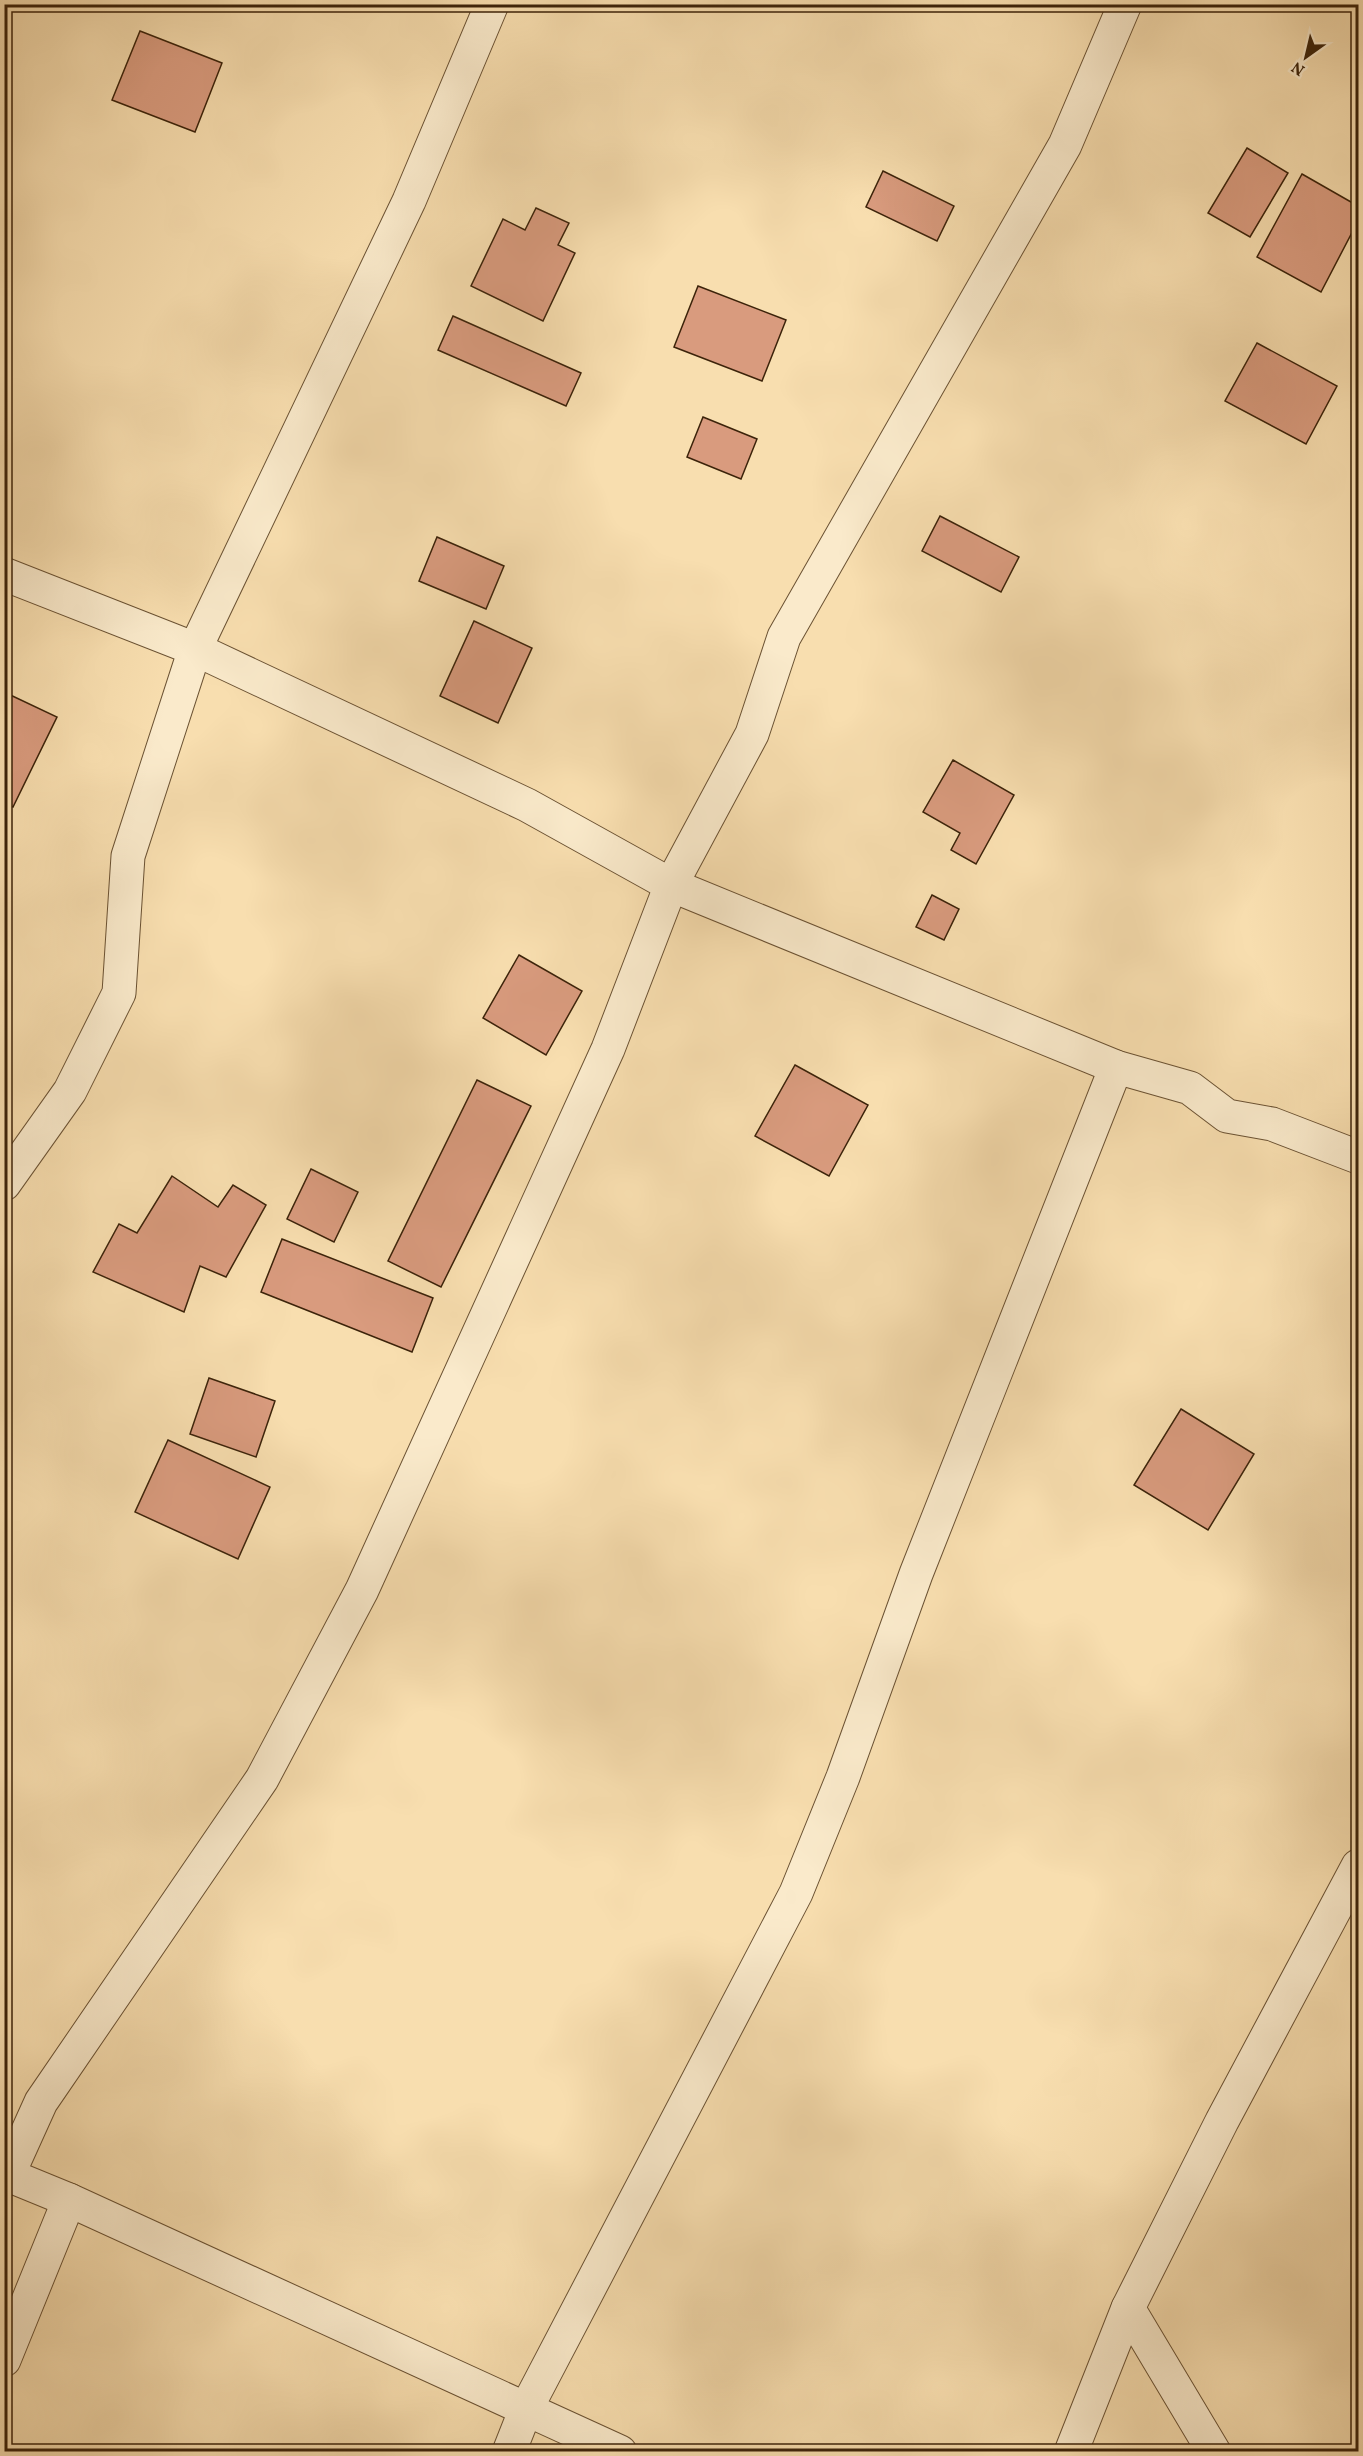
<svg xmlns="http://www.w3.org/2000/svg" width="1363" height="2456" viewBox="0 0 1363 2456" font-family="Vollkorn,serif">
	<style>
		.building { fill: #d99b7e; stroke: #3c230a; stroke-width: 1.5 }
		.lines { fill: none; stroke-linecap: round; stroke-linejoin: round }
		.minor-casing { stroke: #6b5233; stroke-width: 35 }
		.minor { stroke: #faeacb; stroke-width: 33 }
	</style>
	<rect width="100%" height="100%" fill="#f8deaf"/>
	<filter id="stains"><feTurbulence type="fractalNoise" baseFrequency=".00333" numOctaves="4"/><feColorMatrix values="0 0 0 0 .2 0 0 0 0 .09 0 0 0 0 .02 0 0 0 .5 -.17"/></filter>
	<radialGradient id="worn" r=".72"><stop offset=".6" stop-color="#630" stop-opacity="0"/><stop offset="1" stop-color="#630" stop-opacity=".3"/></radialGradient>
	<g class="building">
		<path d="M 140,31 L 222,63 L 195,132 L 112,100 Z"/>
		<path d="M 1247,148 L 1288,173 L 1250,237 L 1208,213 Z"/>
		<path d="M 883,171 L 954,206 L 937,241 L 866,207 Z"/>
		<path d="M 1302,174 L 1358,206 L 1358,221 L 1321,292 L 1257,257 Z"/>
		<path d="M 536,208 L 569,223 L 558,245 L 575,253 L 543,321 L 471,286 L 503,219 L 525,230 Z"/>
		<path d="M 698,286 L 786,320 L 762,381 L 674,347 Z"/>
		<path d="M 453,316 L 581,373 L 566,406 L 438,350 Z"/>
		<path d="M 1257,343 L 1337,386 L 1306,444 L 1225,401 Z"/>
		<path d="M 703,417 L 757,439 L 741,479 L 687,457 Z"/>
		<path d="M 940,516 L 1019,557 L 1001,592 L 922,551 Z"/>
		<path d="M 437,537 L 504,566 L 486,609 L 419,581 Z"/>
		<path d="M 474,621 L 532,648 L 498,723 L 440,696 Z"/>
		<path d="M 4,692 L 57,717 L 13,807 L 4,803 Z"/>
		<path d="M 953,760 L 1014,795 L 976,864 L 951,850 L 960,833 L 923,812 Z"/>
		<path d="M 932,895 L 959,909 L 944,940 L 916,927 Z"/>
		<path d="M 519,955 L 582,991 L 546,1055 L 483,1018 Z"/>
		<path d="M 795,1065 L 868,1105 L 829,1176 L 755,1136 Z"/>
		<path d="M 477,1080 L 531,1106 L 441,1287 L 388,1261 Z"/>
		<path d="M 311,1169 L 358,1192 L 334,1242 L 287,1219 Z"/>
		<path d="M 172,1176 L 218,1207 L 233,1185 L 266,1205 L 226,1277 L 200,1266 L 184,1312 L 93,1272 L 119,1224 L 137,1233 Z"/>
		<path d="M 282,1239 L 433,1298 L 412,1352 L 261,1292 Z"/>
		<path d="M 209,1378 L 275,1401 L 256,1457 L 190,1434 Z"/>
		<path d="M 1181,1409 L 1254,1454 L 1208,1530 L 1134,1485 Z"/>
		<path d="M 168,1440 L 270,1487 L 238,1559 L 135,1512 Z"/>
	</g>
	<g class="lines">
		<g class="minor-casing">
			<g id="minor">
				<path d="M 4,574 L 195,649 L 527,805 L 671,885 L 1116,1067 L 1190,1088 L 1227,1116 L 1272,1124 L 1358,1157"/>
				<path d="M 4,1184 L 70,1091 L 119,993 L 128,856 L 195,649 L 409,201 L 492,4"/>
				<path d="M 4,2173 L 8,2175 L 41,2102 L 262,1779 L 362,1590 L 608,1049 L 671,885 L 752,734 L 784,637 L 1065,145 L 1125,4"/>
				<path d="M 8,2175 L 69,2200 L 620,2452"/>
				<path d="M 1128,2308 L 1214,2452"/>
				<path d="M 4,2360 L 69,2200"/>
				<path d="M 509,2452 L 526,2409 L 796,1893 L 843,1777 L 916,1574 L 1116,1067"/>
				<path d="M 1071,2452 L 1128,2308 L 1222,2121 L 1358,1866"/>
			</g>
		</g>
		<use href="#minor" class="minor"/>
	</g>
	<rect width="1363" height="2456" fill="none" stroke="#f8deaf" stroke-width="24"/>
	<rect x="6" y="6" width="1351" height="2444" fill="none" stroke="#3c230a" stroke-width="3"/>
	<rect x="12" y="12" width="1339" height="2432" fill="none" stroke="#3c230a" stroke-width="1.5"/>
	<g transform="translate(1306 57) rotate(214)" stroke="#faeacb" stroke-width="4.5" paint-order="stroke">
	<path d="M0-4.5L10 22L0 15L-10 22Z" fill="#3c230a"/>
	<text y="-9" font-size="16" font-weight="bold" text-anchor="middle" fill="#3c230a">N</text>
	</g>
	<rect width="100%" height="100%" filter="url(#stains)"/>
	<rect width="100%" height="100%" fill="url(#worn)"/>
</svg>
